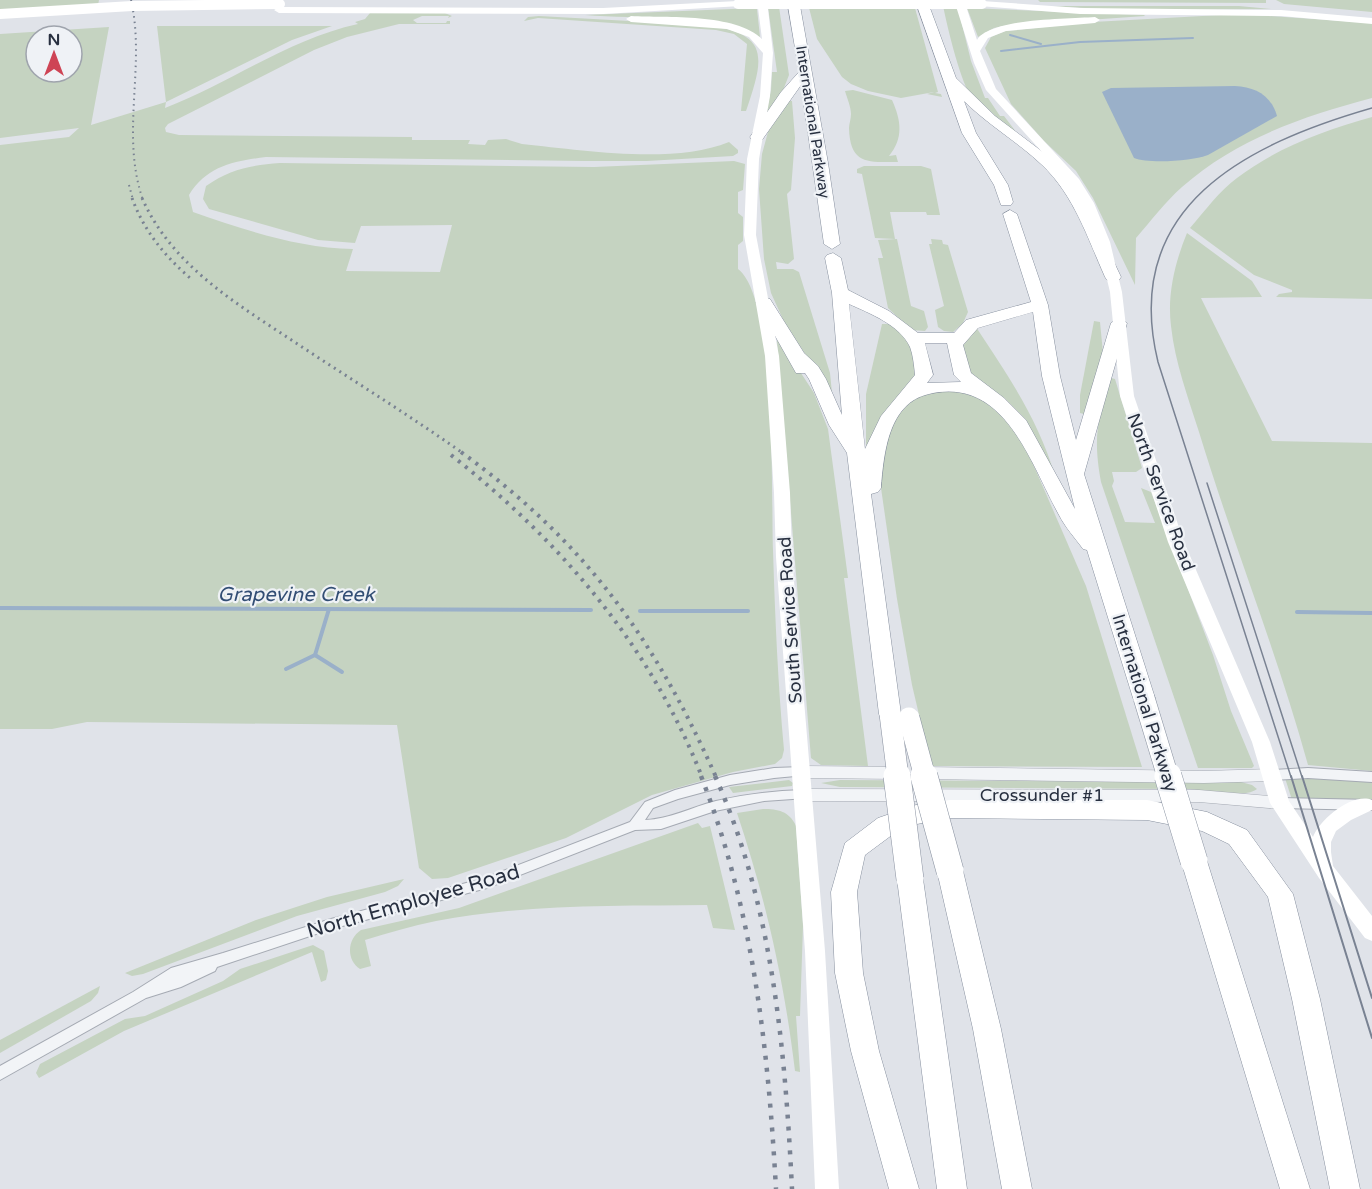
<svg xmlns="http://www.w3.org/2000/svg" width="1372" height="1189" viewBox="0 0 1372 1189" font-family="'Varela Round',sans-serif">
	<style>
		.green { fill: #c5d3c1; fill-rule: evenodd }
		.water { fill: #9ab0c9 }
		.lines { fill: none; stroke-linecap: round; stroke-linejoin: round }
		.stream-far1 { stroke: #9ab0c9; stroke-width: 2 }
		.stream { stroke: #9ab0c9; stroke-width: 4 }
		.minor-casing { stroke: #a5aab3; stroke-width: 2 }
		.tertiary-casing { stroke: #a5aab3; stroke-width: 1 }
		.motorway-casing { stroke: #87909f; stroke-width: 1 }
		.minor { fill: #f2f4f7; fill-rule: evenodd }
		.tertiary { fill: #f2f4f7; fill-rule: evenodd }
		.secondary { fill: #fff; fill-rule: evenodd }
		.motorway { fill: #fff; fill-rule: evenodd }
		.tram-far1 { stroke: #798292; stroke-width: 1.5 }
		.tram { stroke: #798292; stroke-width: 2 }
		.rail-far3 { stroke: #798292; stroke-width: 2; stroke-dasharray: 1.5 4; stroke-linecap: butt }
		.rail-far2 { stroke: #798292; stroke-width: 3; stroke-dasharray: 2 4.5; stroke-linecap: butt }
		.rail-far1 { stroke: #798292; stroke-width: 4; stroke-dasharray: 3 6; stroke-linecap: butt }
		.rail { stroke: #798292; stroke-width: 4.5; stroke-dasharray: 4 8; stroke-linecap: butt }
		.motorway-bridge-far1-casing { stroke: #87909f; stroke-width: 22; stroke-linecap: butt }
		.motorway-bridge-casing { stroke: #87909f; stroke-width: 28; stroke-linecap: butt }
		.secondary-bridge { stroke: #fff; stroke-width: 10 }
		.motorway-bridge-far1 { stroke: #fff; stroke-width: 21 }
		.motorway-bridge { stroke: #fff; stroke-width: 27 }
		.labels { text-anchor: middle; stroke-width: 4.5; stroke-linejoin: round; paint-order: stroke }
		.far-street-label { font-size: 15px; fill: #283040; stroke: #eff2f6 }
		.street-label { font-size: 18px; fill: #283040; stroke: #eff2f6 }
		.water-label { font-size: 20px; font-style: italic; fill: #324e74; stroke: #eff2f6 }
		.near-street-label { font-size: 21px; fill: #283040; stroke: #eff2f6 }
	</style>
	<rect width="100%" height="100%" fill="#e0e3e9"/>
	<g class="green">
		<path d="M 0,0 L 99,0 L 98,5 L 0,12 Z"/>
		<path d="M 720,0 L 756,0 L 760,37 C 715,12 637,20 585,15 L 756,8 L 756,0 Z"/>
		<path d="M 767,0 L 778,0 L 789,75 L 780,98 L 765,118 L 771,90 L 772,72 L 777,72 Z"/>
		<path d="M 807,0 L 915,8 L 938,92 L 935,93 L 941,94 L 942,97 L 927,94 L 934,92 L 901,98 L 868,91 L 851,84 L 842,77 L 817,39 Z"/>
		<path d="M 942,0 L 956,0 L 971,61 L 985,98 L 988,98 L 1000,116 L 1004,116 L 1020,137 C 1002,124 983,111 970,94 C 960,81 945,18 942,0 Z"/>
		<path d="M 1038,0 L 1266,0 L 1266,3 L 1040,2 Z"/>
		<path d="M 1276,0 L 1372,0 L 1372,12 L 1284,4 Z"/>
		<path d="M 1048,6 L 1239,6 L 1271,9 L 1122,10 Z"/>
		<path d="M 967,8 L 1144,15 L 1145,16 L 1003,26 L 994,28 L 978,37 Z"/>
		<path d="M 370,13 L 445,13 L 452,16 L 448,18 L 449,16 L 422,16 L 413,20 L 417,23 L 446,23 L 447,21 L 450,21 L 450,24 L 399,24 L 347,37 L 314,50 L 168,124 L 165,128 L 166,132 L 179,135 L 412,137 L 412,140 L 470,140 L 468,144 L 485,145 L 488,140 L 506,139 L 522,144 C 582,150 673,165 729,142 L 738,150 L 738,153 L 733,156 L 647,161 L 584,161 L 266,157 C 234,161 207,166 189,195 L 193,212 C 245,230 298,248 353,249 L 346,271 L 440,272 L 452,225 L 361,226 L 355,243 L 318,240 L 209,209 L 203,199 L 206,186 C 230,169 252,165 280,163 L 594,167 L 734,161 L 745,164 L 743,190 L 738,192 L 738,213 L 743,217 L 743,241 L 738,245 L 738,269 C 777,298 771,498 773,550 C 775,617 778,684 784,750 L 782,758 L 775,764 L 733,772 L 652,795 L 566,838 L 448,878 L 432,879 L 419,868 L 397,725 L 87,722 L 52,729 L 0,729 L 0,145 L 69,137 L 79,128 L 0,138 L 0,34 L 109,27 L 91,125 L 166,102 L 157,26 L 332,26 L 292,40 L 166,102 L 165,108 C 230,83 289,39 358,24 L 355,22 L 365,19 ZM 36,36 L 72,36 L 72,72 L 36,72 Z"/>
		<path d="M 1239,14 L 1372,23 L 1372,98 C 1304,116 1236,139 1182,187 C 1165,202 1151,221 1136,238 L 1135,285 L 1093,198 L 1076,171 L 1044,141 L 1011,104 L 985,48 L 991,37 L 1005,31 L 1093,22 Z"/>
		<path d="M 539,16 L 702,25 C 770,32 765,56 746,111 L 741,111 L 747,44 L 734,34 L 716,30 L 538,18 L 524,21 L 528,17 Z"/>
		<path d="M 853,90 L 892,100 C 901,120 904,138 889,156 L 896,155 L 898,162 C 868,162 850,165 849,128 C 849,124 851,119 851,114 C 851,107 847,98 845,91 Z"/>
		<path d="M 787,101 L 792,101 L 795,138 L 791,190 L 787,194 L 794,259 L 788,264 L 776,262 L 777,269 L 793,269 L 799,272 L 830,373 L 832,393 L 786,326 L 771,293 L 764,259 L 759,189 L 762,154 L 768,132 Z"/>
		<path d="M 1372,117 L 1372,299 L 1276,297 L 1279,294 L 1292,292 L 1292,290 L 1254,275 L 1190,228 C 1205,211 1219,191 1237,178 C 1276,148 1325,130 1372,117 Z"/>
		<path d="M 864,166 L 921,166 L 931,169 L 940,215 L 927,215 L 926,212 L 890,212 L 895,239 L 875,238 L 862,174 L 857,173 L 857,169 Z"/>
		<path d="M 1187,233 L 1252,281 L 1262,297 L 1201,298 L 1272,441 L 1372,443 L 1372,771 L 1308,765 C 1277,652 1233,544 1199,432 C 1188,397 1175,363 1171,326 C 1167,295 1175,262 1187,233 Z"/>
		<path d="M 897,239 L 911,306 L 924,311 L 928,327 L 925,331 L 911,330 L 888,308 L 878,258 L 883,258 L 878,240 Z"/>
		<path d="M 931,239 L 942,240 L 943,244 L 948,245 L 968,312 L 963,323 L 953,332 L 944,331 L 938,327 L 935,310 L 944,306 L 929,244 L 932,244 Z"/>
		<path d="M 1094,321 L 1100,322 L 1103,353 L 1084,414 L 1080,413 L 1080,395 Z"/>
		<path d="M 882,324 L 890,324 L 911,340 L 918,377 L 872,445 L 866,445 L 866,394 Z"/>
		<path d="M 976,327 C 1010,379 1037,417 1056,478 L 1035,444 L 970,377 L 961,341 Z"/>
		<path d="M 777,341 L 780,341 L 814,393 L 828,429 L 848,578 L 844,578 L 868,766 L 821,765 L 811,758 Z"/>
		<path d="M 1111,378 L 1115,379 L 1142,468 L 1136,472 L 1112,472 L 1114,481 L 1112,486 L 1125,522 L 1155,523 L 1141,488 L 1151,492 L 1213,655 L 1231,711 L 1254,766 L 1252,768 L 1198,768 L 1101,482 C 1093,438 1097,419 1111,378 Z"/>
		<path d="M 932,391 L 961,391 L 991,402 L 1024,443 L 1086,586 L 1142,767 L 931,766 L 912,685 L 897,599 L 881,488 L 880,455 L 893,421 L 912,400 Z"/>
		<path d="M 1285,778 L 1372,781 L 1372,800 L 1292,800 Z"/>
		<path d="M 789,780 L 793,783 L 792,786 L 733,793 L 729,787 Z"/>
		<path d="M 840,780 L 1241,782 L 1252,785 L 1257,789 C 1244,799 1206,791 1190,789 L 840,787 L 821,783 Z"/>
		<path d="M 763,809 C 778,809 789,811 796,826 L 803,926 L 800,1016 L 796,1016 L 800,1072 L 795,1071 C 784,980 766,900 737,813 Z"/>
		<path d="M 698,823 L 702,828 L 710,826 L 735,930 L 713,928 L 707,905 C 617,906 524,904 436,921 C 412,926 388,933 365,940 L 371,966 L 360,969 C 346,960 347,939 361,930 L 459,908 Z"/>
		<path d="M 404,879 L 398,886 L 385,892 L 297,916 L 143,974 L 132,976 L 125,973 L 256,920 L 327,897 Z"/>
		<path d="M 313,945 L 324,951 L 328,971 L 326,980 L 321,982 L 312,952 L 124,1031 L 39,1078 L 36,1073 L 40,1064 L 125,1019 L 145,1016 L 223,981 L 240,969 Z"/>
		<path d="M 100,986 L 98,993 L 91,1001 L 0,1053 L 0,1040 Z"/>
	</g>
	<path class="water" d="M 1235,86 C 1255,87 1271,95 1277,116 L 1208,155 C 1194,161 1148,164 1134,158 L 1102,92 L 1111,88 Z"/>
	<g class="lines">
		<g class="stream-far1">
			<path d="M 1010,35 L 1041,44"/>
			<path d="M 1001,51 L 1080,42 L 1193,38"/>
		</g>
		<g class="stream">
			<path d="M 0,608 L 591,610"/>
			<path d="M 640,611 L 748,611"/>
			<path d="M 1297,612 L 1372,613"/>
			<path d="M 315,655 L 342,672"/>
			<path d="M 286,669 L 315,655 L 329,609"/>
		</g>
		<g class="minor-casing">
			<g id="minor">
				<path d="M 802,767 L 806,769 L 808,772 L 806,775 L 774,778 L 730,785 L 678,799 L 653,808 L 645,820 C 670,819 692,807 716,801 C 746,794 773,791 803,790 L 807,792 L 809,795 L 807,798 L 764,801 L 715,811 L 661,829 L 635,830 L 487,888 L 331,929 L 217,967 L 215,971 L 181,987 L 146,998 L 0,1080 L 0,1066 L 133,992 L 171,968 L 223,953 L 331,919 L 485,878 L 630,822 L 645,802 L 675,790 L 730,775 L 774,768 Z"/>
				<path d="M 1308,768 L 1372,772 L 1372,782 L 1308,778 L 1273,780 L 1269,778 L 1267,775 L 1269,772 L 1273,770 Z"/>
				<path d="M 1280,798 L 1372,800 L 1372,810 L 1280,808 L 1276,806 L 1274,803 L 1276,800 Z"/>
			</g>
		</g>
		<g class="tertiary-casing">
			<g id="tertiary">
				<path d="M 802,766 L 902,767 L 907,769 L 910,773 L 907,777 L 902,779 L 802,778 L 797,776 L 794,772 L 797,768 Z"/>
				<path d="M 921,767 L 1204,771 L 1273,769 L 1278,771 L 1281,775 L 1278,779 L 1273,781 L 1204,783 L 921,779 L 916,777 L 913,773 L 916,769 Z"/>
				<path d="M 803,789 L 1199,790 L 1280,797 L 1286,799 L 1288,803 L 1286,807 L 1280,809 L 1199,802 L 803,801 L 798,799 L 795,795 L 798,791 Z"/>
			</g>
		</g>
		<g class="motorway-casing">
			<g id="motorway">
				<path d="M 787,0 L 799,0 L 828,163 L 840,244 L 832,249 L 824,244 L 801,85 L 762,140 L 752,140 L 750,137 L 781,92 L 799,72 Z"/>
				<path d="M 915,0 L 927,0 L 956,78 L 995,116 L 1052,159 L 1070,179 L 1087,205 L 1121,277 L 1119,280 L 1107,280 L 1105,277 C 1088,239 1074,195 1042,165 C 1018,142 988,125 964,101 L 976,133 L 1008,185 L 1013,202 L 1011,205 L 1001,205 L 994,185 L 962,133 Z"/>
				<path d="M 1010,210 L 1017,214 L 1048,305 L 1060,376 L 1076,440 L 1111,323 L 1119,318 L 1127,323 L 1084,474 L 1155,698 L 1152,704 L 1144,706 L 1136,704 L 1133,698 L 1087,550 L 1083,549 C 1075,538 1065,527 1059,515 C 1030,463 1005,376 929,394 C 888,403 884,454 881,488 L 878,492 L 871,494 L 901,714 L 898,720 L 890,722 L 882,720 L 879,714 L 847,453 L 829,425 L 809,379 L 805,373 L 796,373 L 756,302 L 764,297 L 770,299 L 804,353 L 818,366 L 826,379 L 842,415 L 832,293 L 825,258 L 827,255 L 833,253 L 841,258 L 848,290 L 889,311 L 918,333 L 954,333 L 966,320 L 1031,302 L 1003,214 ZM 849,304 C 869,313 900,325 910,347 C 913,355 914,365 915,375 L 881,416 L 865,449 ZM 1033,312 L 1042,376 L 1075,509 L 1026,420 L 1004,398 L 971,373 L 963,345 L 978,328 ZM 925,343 L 947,343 L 954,375 L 961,382 L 927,383 L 933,375 Z"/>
				<path d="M 950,800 L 1147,800 L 1207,812 L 1247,830 L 1293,894 L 1320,999 L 1360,1189 L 1330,1189 L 1292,999 L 1268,897 L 1229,844 L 1202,831 L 1147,820 L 950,818 L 917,824 L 896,832 L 865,855 L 857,892 L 863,973 L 879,1051 L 919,1189 L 889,1189 L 851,1051 L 835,973 L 831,892 L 845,843 L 878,818 L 916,805 Z"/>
				<path d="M 1194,851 L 1203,854 L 1207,861 L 1310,1189 L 1280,1189 L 1181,861 L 1185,854 Z"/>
				<path d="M 950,861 L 959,864 L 963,871 L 1001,1029 L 1032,1189 L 1002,1189 L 973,1029 L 937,871 L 941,864 Z"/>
				<path d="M 910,869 L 919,872 L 923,879 L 967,1189 L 937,1189 L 897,879 L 901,872 Z"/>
			</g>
		</g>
		<use href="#minor" class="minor"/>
		<use href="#tertiary" class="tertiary"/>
		<g class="secondary">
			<path d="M 757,0 L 767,0 L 773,53 L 770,96 L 759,159 L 756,235 L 779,356 L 790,493 L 792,557 L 825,951 L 839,1189 L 815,1189 L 805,951 L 776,557 L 774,493 L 765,356 L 744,235 L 747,159 L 760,96 L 763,53 L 749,37 L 727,29 L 631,22 L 626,19 L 631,16 C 666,18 736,13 762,39 Z"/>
			<path d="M 954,0 L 964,0 L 977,40 C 990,18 1069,19 1095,17 L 1100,20 L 1095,23 L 1006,31 L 988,38 L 980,51 L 996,89 L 1079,179 L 1094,203 L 1110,242 L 1122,292 L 1134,396 L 1184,542 L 1270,742 L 1289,801 L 1313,837 C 1320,819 1353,792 1372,800 L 1372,810 L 1351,820 L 1336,831 L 1331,842 L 1331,852 L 1333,866 L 1372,916 L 1372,941 L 1365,938 L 1319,878 L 1270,803 L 1252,742 L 1168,542 L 1120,396 L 1110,292 L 1098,242 L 1082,203 L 1070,183 L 986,90 L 974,63 Z"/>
			<path d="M 738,1 L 743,4 L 741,6 L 603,14 L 279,13 L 274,10 L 279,7 L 603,8 Z"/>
			<path d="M 982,1 L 1080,8 L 1281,10 L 1372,18 L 1372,24 L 1281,16 L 1080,14 L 979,6 L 977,4 Z"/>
		</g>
		<use href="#motorway" class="motorway"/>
		<g class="tram-far1">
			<path d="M 1207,483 L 1302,777"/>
			<path d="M 1291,777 L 1158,362 C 1120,206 1247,144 1372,108"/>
		</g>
		<g class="tram">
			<path d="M 1291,776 L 1372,1038"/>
			<path d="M 1302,776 L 1372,998"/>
		</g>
		<g class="rail-far3">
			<path d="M 131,0 C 146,66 120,135 143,200"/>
			<path d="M 129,185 L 133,200"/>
		</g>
		<g class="rail-far2">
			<path d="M 132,198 C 144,231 164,255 190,278"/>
			<path d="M 142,198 C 172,266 237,304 296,343 C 352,380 409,415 464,454"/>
		</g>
		<g class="rail-far1">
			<path d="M 461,452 C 586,543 654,638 716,777"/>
			<path d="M 451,455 C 561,542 650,645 702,777"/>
		</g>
		<g class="rail">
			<path d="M 701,776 C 753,909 768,1047 776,1189"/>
			<path d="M 715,776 C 773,905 785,1050 792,1189"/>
		</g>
		<g class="motorway-bridge-far1-casing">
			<g id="motorway-bridge-far1">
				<path d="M 1144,698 L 1168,777"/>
				<path d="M 890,714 L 898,777"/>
				<path d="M 909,718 L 925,777"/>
			</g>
		</g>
		<g class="motorway-bridge-casing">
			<g id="motorway-bridge">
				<path d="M 897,776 L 910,879"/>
				<path d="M 924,776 L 950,871"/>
				<path d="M 1168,776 L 1194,861"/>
			</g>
		</g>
		<g class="secondary-bridge">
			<path d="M 738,4 L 982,4"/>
			<path d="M 0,14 L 132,6 L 280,4"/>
		</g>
		<use href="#motorway-bridge-far1" class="motorway-bridge-far1"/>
		<use href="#motorway-bridge" class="motorway-bridge"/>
	</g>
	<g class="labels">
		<g class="far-street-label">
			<text transform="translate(813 122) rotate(81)" y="5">International Parkway</text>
		</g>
		<g class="street-label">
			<text transform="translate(1161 492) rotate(70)" y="6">North Service Road</text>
			<text transform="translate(790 620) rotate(-94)" y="6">South Service Road</text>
			<text transform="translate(1145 703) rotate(73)" y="6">International Parkway</text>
			<text x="1042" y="801">Crossunder #1</text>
		</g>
		<g class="water-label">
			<text x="296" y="601">Grapevine Creek</text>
		</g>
		<g class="near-street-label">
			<text transform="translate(413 901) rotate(-16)" y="7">North Employee Road</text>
		</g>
	</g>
	<g transform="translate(54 54)"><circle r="28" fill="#eff2f6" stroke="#9fa4ad" stroke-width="1.5"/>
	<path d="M0-4.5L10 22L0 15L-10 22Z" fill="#ce4455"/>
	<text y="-9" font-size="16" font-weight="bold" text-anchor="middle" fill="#283040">N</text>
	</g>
</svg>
